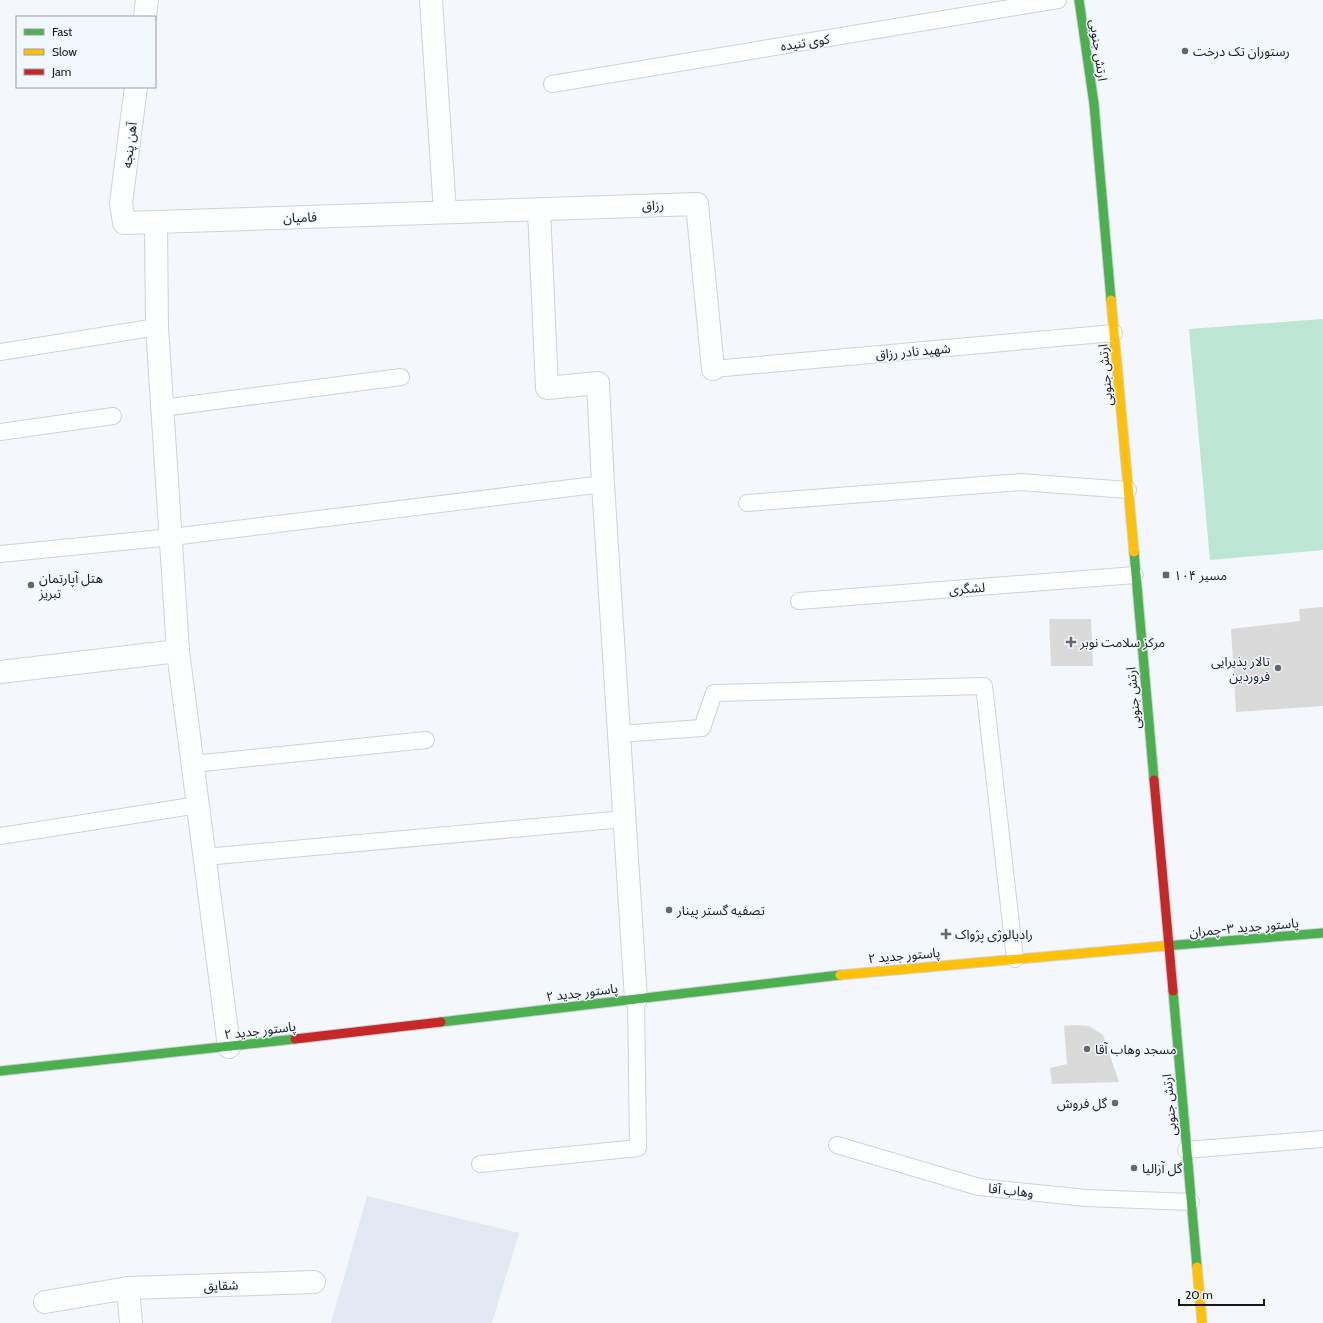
<svg xmlns="http://www.w3.org/2000/svg" width="1323" height="1323" viewBox="0 0 1323 1323" font-family="Cabin,'Noto Sans Arabic',sans-serif">
	<style>
		.built { fill: #e2e9f3 }
		.green { fill: #bde6d5 }
		.building { fill: #dbdadb }
		.lines { fill: none; stroke-linecap: round; stroke-linejoin: round }
		.lane-casing { stroke: #cfd2d6; stroke-width: 18 }
		.street-casing { stroke: #cfd2d6; stroke-width: 24 }
		.fast-casing { stroke: #cfd2d6; stroke-width: 11 }
		.slow-casing { stroke: #cfd2d6; stroke-width: 11 }
		.jam-casing { stroke: #cfd2d6; stroke-width: 11 }
		.lane { stroke: #fdfefe; stroke-width: 16 }
		.street { stroke: #fdfefe; stroke-width: 22 }
		.fast { stroke: #4caf50; stroke-width: 9 }
		.slow { stroke: #ffc107; stroke-width: 9 }
		.jam { stroke: #c62828; stroke-width: 9 }
		.poi-dot { fill: #64676b; stroke: #f1f7fe; stroke-width: 1.5 }
		.labels { text-anchor: middle; stroke-width: 3; stroke-linejoin: round; paint-order: stroke }
		.street-label { font-size: 13px; fill: #171a1d; stroke: #f1f7fe }
		.poi-label { font-size: 13px; fill: #171a1d; stroke: #f1f7fe; text-anchor: start }
	</style>
	<rect width="100%" height="100%" fill="#f4f7fb"/>
	<path class="built" d="M 367,1196 L 519,1233 L 492,1323 L 331,1323 Z"/>
	<path class="green" d="M 1323,319 L 1323,550 L 1210,560 L 1189,329 Z"/>
	<g class="building">
		<path d="M 1323,607 L 1323,706 L 1236,712 L 1231,629 L 1300,621 L 1299,609 Z"/>
		<path d="M 1049,619 L 1091,619 L 1093,666 L 1051,666 Z"/>
		<path d="M 1074,1025 L 1089,1026 L 1103,1035 L 1119,1082 L 1052,1084 L 1050,1068 L 1067,1064 L 1064,1026 Z"/>
	</g>
	<g class="lines">
		<g class="lane-casing">
			<g id="lane">
				<path d="M 552,84 L 1058,0"/>
				<path d="M 0,352 L 157,327"/>
				<path d="M 713,369 L 1114,333"/>
				<path d="M 162,408 L 401,377"/>
				<path d="M 0,432 L 113,416"/>
				<path d="M 747,503 L 1020,482 L 1128,490"/>
				<path d="M 0,554 L 172,537 L 603,484"/>
				<path d="M 799,601 L 1135,575"/>
				<path d="M 619,734 L 702,728 L 714,693 L 984,686 L 1015,959"/>
				<path d="M 193,764 L 426,740"/>
				<path d="M 0,836 L 198,805"/>
				<path d="M 205,857 L 624,819"/>
				<path d="M 837,1145 L 979,1187 L 1086,1198 L 1191,1202"/>
				<path d="M 1186,1150 L 1323,1139"/>
				<path d="M 480,1164 L 638,1148 L 636,999"/>
			</g>
		</g>
		<g class="street-casing">
			<g id="street">
				<path d="M 431,0 L 445,212"/>
				<path d="M 145,17 L 147,0"/>
				<path d="M 136,87 L 121,203 L 124,223 L 156,222 L 157,327 L 178,651 L 229,1047"/>
				<path d="M 539,210 L 547,388 L 598,383 L 603,484 L 636,999"/>
				<path d="M 156,222 L 697,204 L 713,369"/>
				<path d="M 0,672 L 178,651"/>
				<path d="M 128,1288 L 314,1282"/>
				<path d="M 45,1302 L 128,1288 L 131,1323"/>
			</g>
		</g>
		<g class="fast-casing">
			<g id="fast">
				<path d="M 1079,0 L 1094,104 L 1111,300"/>
				<path d="M 1134,552 L 1154,780"/>
				<path d="M 1164,946 L 1323,933"/>
				<path d="M 1173,991 L 1197,1267"/>
				<path d="M 441,1022 L 840,975"/>
				<path d="M 0,1071 L 295,1039"/>
			</g>
		</g>
		<g class="slow-casing">
			<g id="slow">
				<path d="M 1111,300 L 1134,552"/>
				<path d="M 840,975 L 1164,946"/>
				<path d="M 1197,1267 L 1202,1323"/>
			</g>
		</g>
		<g class="jam-casing">
			<g id="jam">
				<path d="M 1154,780 L 1173,991"/>
				<path d="M 295,1039 L 441,1022"/>
			</g>
		</g>
		<use href="#lane" class="lane"/>
		<use href="#street" class="street"/>
		<use href="#fast" class="fast"/>
		<use href="#slow" class="slow"/>
		<use href="#jam" class="jam"/>
	</g>
	<g class="poi-dot">
		<circle cx="1185" cy="51" r="4"/>
		<rect x="1162" y="571" width="8" height="8" rx="2"/>
		<circle cx="31" cy="585" r="4"/>
		<path d="M1069 636h4v4h4v4h-4v4h-4v-4h-4v-4h4z"/>
		<circle cx="1278" cy="668" r="4"/>
		<circle cx="669" cy="910" r="4"/>
		<path d="M944 928h4v4h4v4h-4v4h-4v-4h-4v-4h4z"/>
		<circle cx="1087" cy="1049" r="4"/>
		<circle cx="1115" cy="1103" r="4"/>
		<circle cx="1134" cy="1168" r="4"/>
	</g>
	<g class="labels">
		<g class="street-label">
			<text transform="translate(805 42) rotate(-9)" y="5">کوی تنیده</text>
			<text transform="translate(1099 50) rotate(82)" y="5">ارتش جنوبی</text>
			<text transform="translate(129 145) rotate(-83)" y="5">آهن پنجه</text>
			<text transform="translate(653 205) rotate(-2)" y="5">رزاق</text>
			<text transform="translate(300 217) rotate(-2)" y="5">فامیان</text>
			<text transform="translate(913 351) rotate(-5)" y="5">شهید نادر رزاق</text>
			<text transform="translate(1105 375) rotate(-95)" y="5">ارتش جنوبی</text>
			<text transform="translate(967 588) rotate(-4)" y="5">لشگری</text>
			<text transform="translate(1133 698) rotate(-95)" y="5">ارتش جنوبی</text>
			<text transform="translate(1244 927) rotate(-5)" y="5">پاستور جدید ۳-چمران</text>
			<text transform="translate(904 955) rotate(-5)" y="5">پاستور جدید ۲</text>
			<text transform="translate(582 992) rotate(-7)" y="5">پاستور جدید ۲</text>
			<text transform="translate(260 1030) rotate(-7)" y="5">پاستور جدید ۲</text>
			<text transform="translate(1169 1105) rotate(-95)" y="5">ارتش جنوبی</text>
			<text transform="translate(1011 1190) rotate(6)" y="5">وهاب آقا</text>
			<text transform="translate(221 1285) rotate(-2)" y="5">شقایق</text>
		</g>
		<g class="poi-label">
			<text x="1193" y="56">رستوران تک درخت</text>
			<text x="1174" y="580">مسیر ۱۰۴</text>
			<text x="39" y="583">هتل آپارتمان<tspan x="39" dy="15">تبریز</tspan></text>
			<text x="1080" y="647">مرکز سلامت نوبر</text>
			<text x="1270" y="666" text-anchor="end">تالار پذیرایی<tspan x="1270" dy="15">فروردین</tspan></text>
			<text x="677" y="915">تصفیه گستر پینار</text>
			<text x="955" y="939">رادیالوژی پژواک</text>
			<text x="1095" y="1054">مسجد وهاب آقا</text>
			<text x="1107" y="1108" text-anchor="end">گل فروش</text>
			<text x="1142" y="1173">گل آزالیا</text>
		</g>
	</g>
	<rect x="16" y="16" width="140" height="72" fill="#f1f7fe" stroke="#9a9fa4"/>
	<rect x="24" y="29" width="20" height="6" fill="#4caf50" stroke="#9a9fa4"/>
	<text x="52" y="36" font-size="12" fill="#171a1d">Fast</text>
	<rect x="24" y="49" width="20" height="6" fill="#ffc107" stroke="#9a9fa4"/>
	<text x="52" y="56" font-size="12" fill="#171a1d">Slow</text>
	<rect x="24" y="69" width="20" height="6" fill="#c62828" stroke="#9a9fa4"/>
	<text x="52" y="76" font-size="12" fill="#171a1d">Jam</text>
	<path d="M1179 1299v6h85v-6" fill="none" stroke="#171a1d" stroke-width="2"/>
	<text x="1185" y="1299" font-size="12" fill="#171a1d" stroke="#f1f7fe" stroke-width="3" paint-order="stroke">20 m</text>
</svg>
